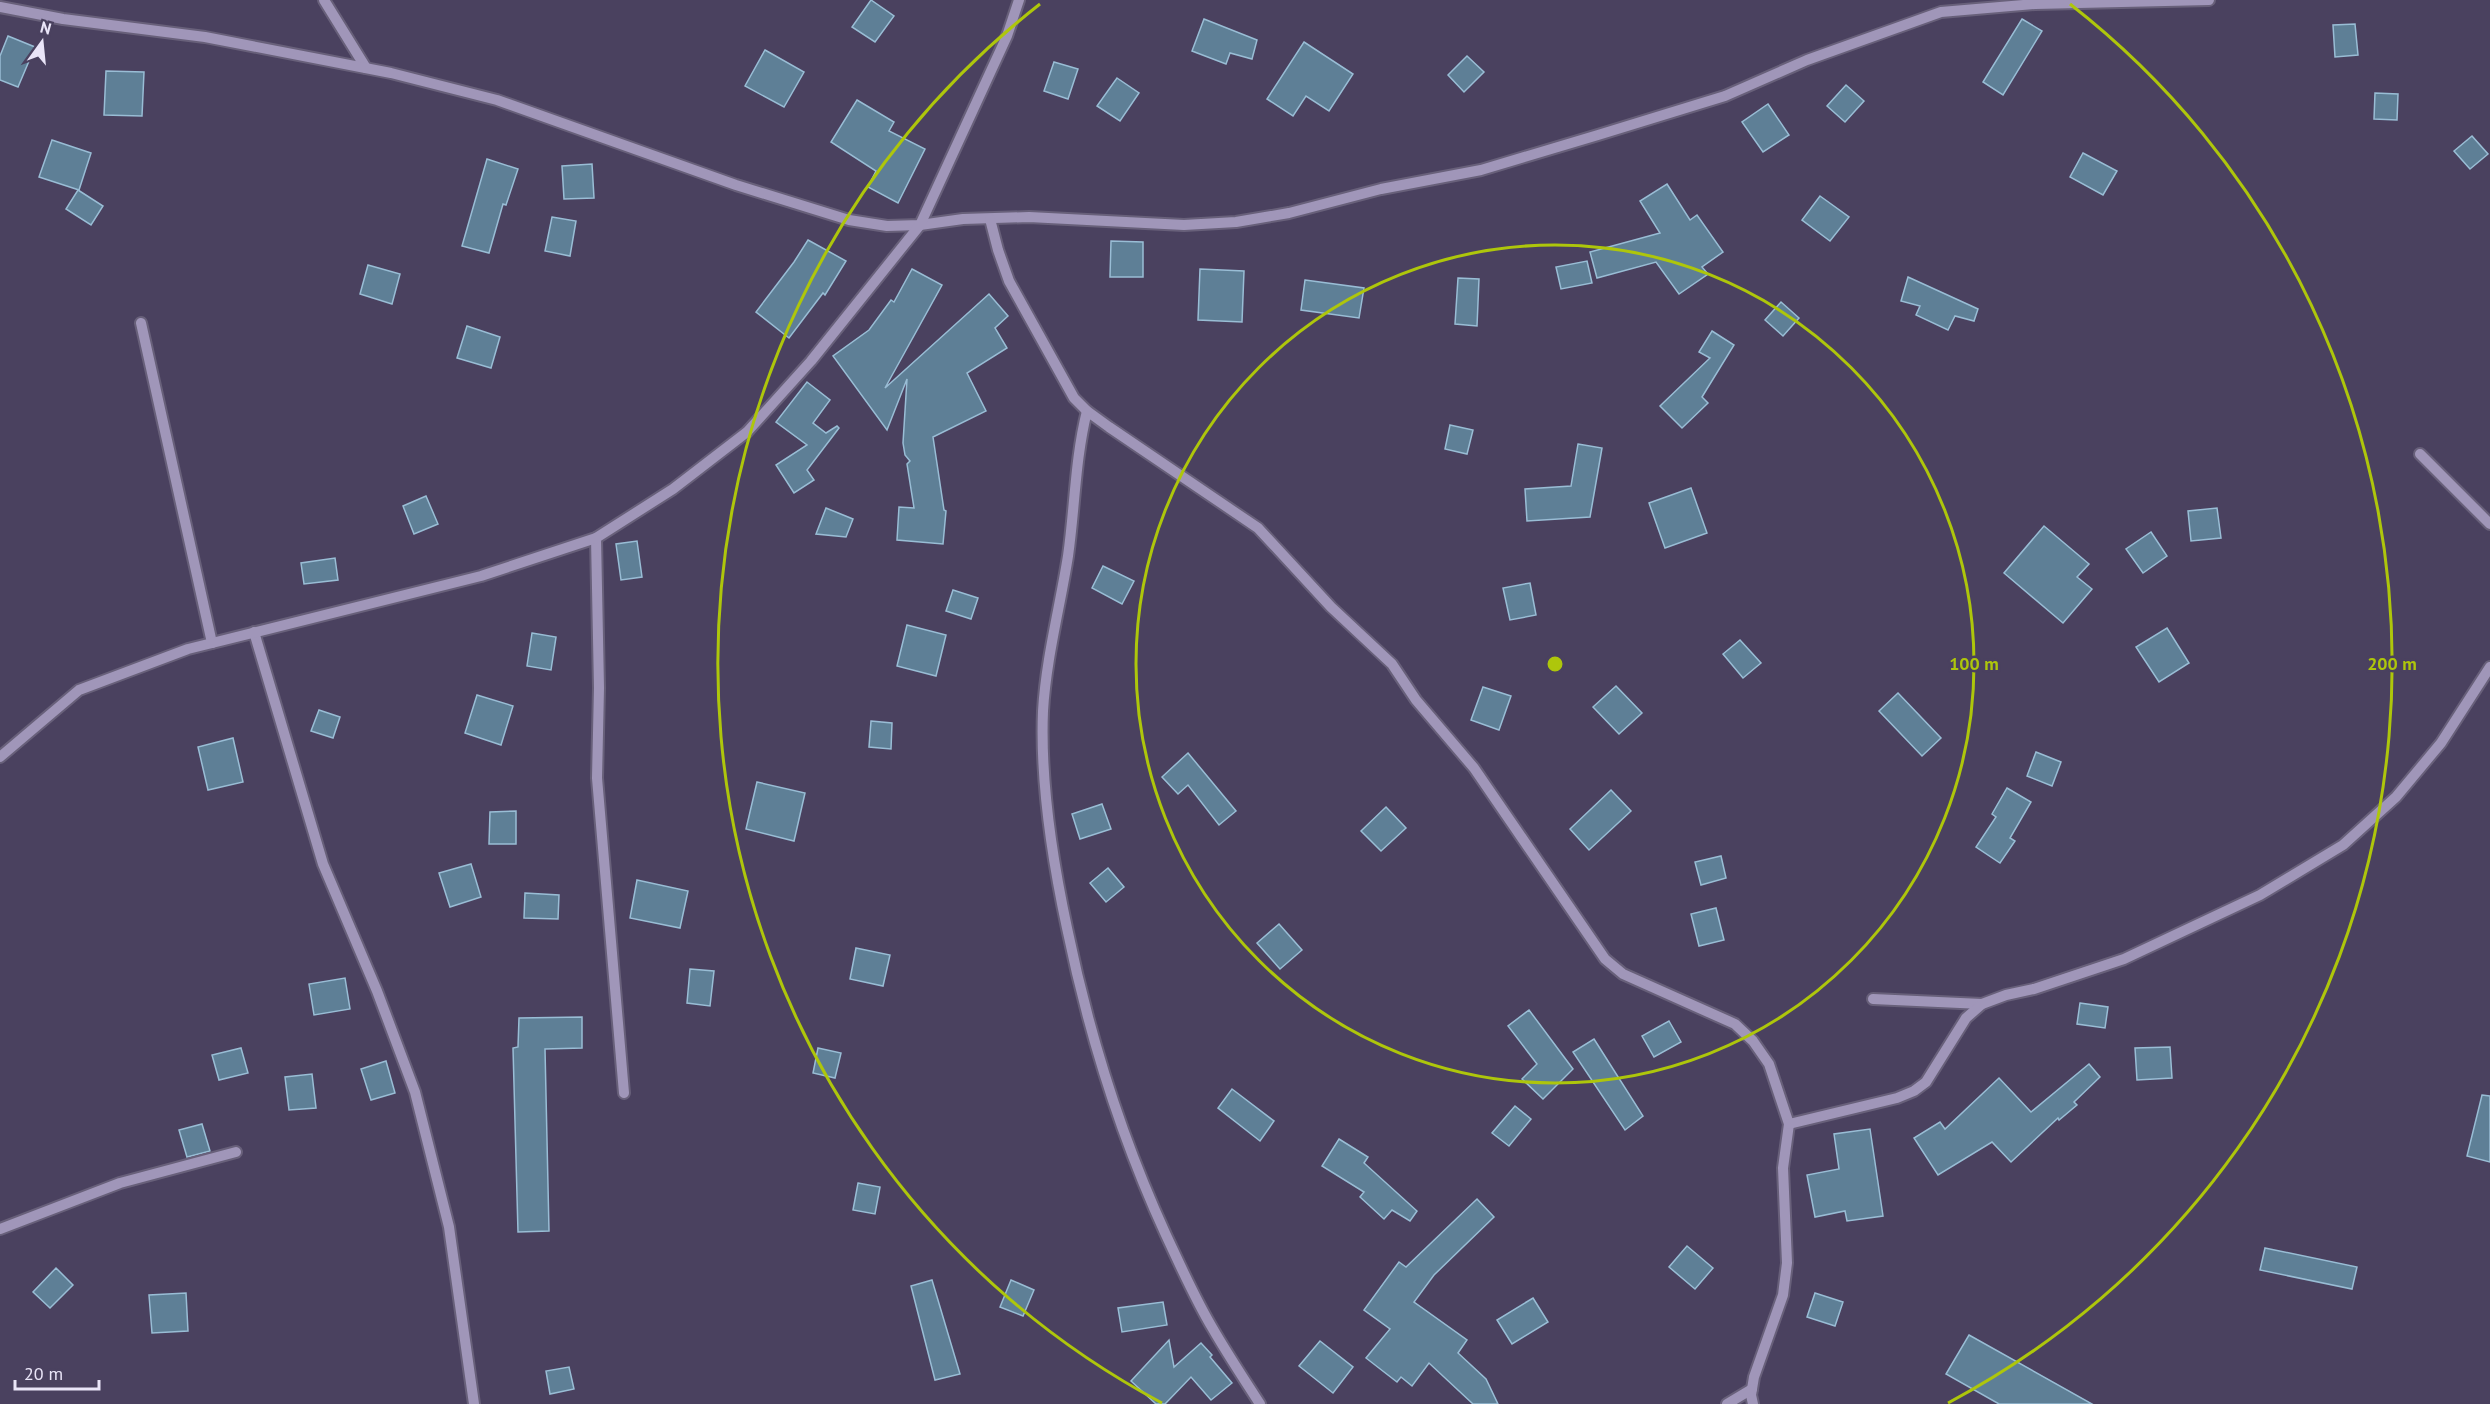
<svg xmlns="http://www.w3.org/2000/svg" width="2490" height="1404" viewBox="0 0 2490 1404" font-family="'PT Sans',sans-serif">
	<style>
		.building { fill: #5e7f96; stroke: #99bdd5; stroke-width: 1.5 }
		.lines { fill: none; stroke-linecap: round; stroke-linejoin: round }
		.minor-casing { stroke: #68607a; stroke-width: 14 }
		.minor { stroke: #a096b9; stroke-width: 10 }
		.ring { fill: none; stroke: #aec60b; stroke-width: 3 }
		.centre { fill: #aec60b; stroke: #4a415f; stroke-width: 3 }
		.ring-label { font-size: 18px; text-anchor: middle; font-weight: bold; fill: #aec60b; stroke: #4a415f; stroke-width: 5; stroke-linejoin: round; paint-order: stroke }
	</style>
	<rect width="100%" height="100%" fill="#4a415f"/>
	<g class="building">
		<path d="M 871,0 L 894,16 L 875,42 L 852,27 Z"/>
		<path d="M 1204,19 L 1257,40 L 1252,59 L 1230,53 L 1226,64 L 1192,51 Z"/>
		<path d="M 2022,19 L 2042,31 L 2003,95 L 1983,82 Z"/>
		<path d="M 2355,24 L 2358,55 L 2335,57 L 2333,25 Z"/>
		<path d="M 8,36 L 35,47 L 18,87 L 0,80 L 0,56 Z"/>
		<path d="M 1304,42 L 1353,74 L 1329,111 L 1306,96 L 1293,116 L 1267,99 Z"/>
		<path d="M 765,50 L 804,72 L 784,107 L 745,86 Z"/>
		<path d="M 1467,56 L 1484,72 L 1464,92 L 1448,75 Z"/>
		<path d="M 1054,62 L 1078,69 L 1068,99 L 1044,91 Z"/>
		<path d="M 106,71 L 144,72 L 142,116 L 104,115 Z"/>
		<path d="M 1117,78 L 1139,93 L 1120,121 L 1097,106 Z"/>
		<path d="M 1846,85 L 1864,101 L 1845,122 L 1827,106 Z"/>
		<path d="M 2375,93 L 2398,94 L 2397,120 L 2374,119 Z"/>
		<path d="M 857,100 L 894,122 L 889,131 L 925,149 L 898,203 L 868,187 L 876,171 L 831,142 Z"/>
		<path d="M 1768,104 L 1789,135 L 1763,152 L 1742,122 Z"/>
		<path d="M 2472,136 L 2488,154 L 2470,169 L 2454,151 Z"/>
		<path d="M 52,140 L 91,153 L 79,190 L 39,177 Z"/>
		<path d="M 2083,153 L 2117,171 L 2103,195 L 2070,177 Z"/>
		<path d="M 487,159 L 518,169 L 506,205 L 503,204 L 489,253 L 462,246 Z"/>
		<path d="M 592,164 L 594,198 L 564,199 L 562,166 Z"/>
		<path d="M 1667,184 L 1690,220 L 1697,215 L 1723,252 L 1702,267 L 1708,274 L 1679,294 L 1656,262 L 1597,278 L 1590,252 L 1660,233 L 1640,201 Z"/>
		<path d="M 78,190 L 103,206 L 91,225 L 66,209 Z"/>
		<path d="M 1820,196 L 1849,217 L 1830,241 L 1802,220 Z"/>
		<path d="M 552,217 L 576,221 L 570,256 L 545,251 Z"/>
		<path d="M 808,240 L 846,261 L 825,295 L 823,293 L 789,338 L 756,312 L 794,262 Z"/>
		<path d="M 1111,241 L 1143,242 L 1143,277 L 1110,277 Z"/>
		<path d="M 1587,261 L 1592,283 L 1561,289 L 1556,267 Z"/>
		<path d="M 368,265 L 400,274 L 392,304 L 360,294 Z"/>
		<path d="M 912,269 L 942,285 L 885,388 L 989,294 L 1008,316 L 995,328 L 1007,348 L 967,373 L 986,411 L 933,437 L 944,510 L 946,511 L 943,544 L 897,540 L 899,507 L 914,508 L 907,464 L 910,461 L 905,455 L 903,443 L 907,379 L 887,430 L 833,356 L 869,330 L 891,300 L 894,302 Z"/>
		<path d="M 1200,269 L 1244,271 L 1242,322 L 1198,320 Z"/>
		<path d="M 1908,277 L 1978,309 L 1974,321 L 1955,316 L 1948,330 L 1916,315 L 1920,306 L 1901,301 Z"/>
		<path d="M 1458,278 L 1479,279 L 1477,326 L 1455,324 Z"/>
		<path d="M 1305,280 L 1364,288 L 1359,318 L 1301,310 Z"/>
		<path d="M 1781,302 L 1799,318 L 1783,336 L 1765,320 Z"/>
		<path d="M 467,326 L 500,337 L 491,368 L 457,358 Z"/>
		<path d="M 1712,331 L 1734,345 L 1702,397 L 1708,403 L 1682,428 L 1660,406 L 1710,358 L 1699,352 Z"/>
		<path d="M 807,382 L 830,400 L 813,423 L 826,433 L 837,426 L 839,428 L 807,470 L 814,480 L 794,493 L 776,465 L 807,445 L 776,422 Z"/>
		<path d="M 1450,425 L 1473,430 L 1467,454 L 1445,449 Z"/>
		<path d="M 1578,444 L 1602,448 L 1590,517 L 1527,521 L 1525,489 L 1571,486 Z"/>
		<path d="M 1691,488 L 1707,533 L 1665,548 L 1649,503 Z"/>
		<path d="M 426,496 L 438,524 L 414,534 L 403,506 Z"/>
		<path d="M 826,508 L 853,519 L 846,537 L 816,534 Z"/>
		<path d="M 2217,508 L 2221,538 L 2191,541 L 2188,511 Z"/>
		<path d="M 2044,526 L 2089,564 L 2077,577 L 2092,589 L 2063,623 L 2004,573 Z"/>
		<path d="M 2151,532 L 2167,556 L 2143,573 L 2126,549 Z"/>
		<path d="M 637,541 L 642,577 L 621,580 L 616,544 Z"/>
		<path d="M 335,558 L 338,580 L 304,584 L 301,563 Z"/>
		<path d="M 1103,566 L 1134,581 L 1122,604 L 1092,588 Z"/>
		<path d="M 1530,583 L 1536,615 L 1510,620 L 1503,588 Z"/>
		<path d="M 953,590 L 978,598 L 971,619 L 946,611 Z"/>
		<path d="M 907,625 L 946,635 L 936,676 L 897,666 Z"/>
		<path d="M 2167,628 L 2189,663 L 2159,682 L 2136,647 Z"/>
		<path d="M 532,633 L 556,637 L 551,670 L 527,666 Z"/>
		<path d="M 1740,640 L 1761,663 L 1743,678 L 1723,654 Z"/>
		<path d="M 1616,686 L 1642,713 L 1619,734 L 1593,707 Z"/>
		<path d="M 1483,687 L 1511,696 L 1499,730 L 1471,720 Z"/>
		<path d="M 1898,693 L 1941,738 L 1922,756 L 1879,711 Z"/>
		<path d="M 477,695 L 513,706 L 501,745 L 465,733 Z"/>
		<path d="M 319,710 L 340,717 L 333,738 L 311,731 Z"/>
		<path d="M 871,721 L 892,723 L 891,749 L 869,747 Z"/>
		<path d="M 233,738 L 243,782 L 208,790 L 198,747 Z"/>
		<path d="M 2036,752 L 2061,762 L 2052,786 L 2027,776 Z"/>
		<path d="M 1188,753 L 1236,811 L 1219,825 L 1188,785 L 1178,794 L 1162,777 Z"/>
		<path d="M 757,782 L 805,793 L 794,841 L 746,829 Z"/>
		<path d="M 2007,788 L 2031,802 L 2010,838 L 2015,841 L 2000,863 L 1976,847 L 1996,817 L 1992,814 Z"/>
		<path d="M 1611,790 L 1631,811 L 1589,850 L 1570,829 Z"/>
		<path d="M 1102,804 L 1111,829 L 1080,839 L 1072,814 Z"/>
		<path d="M 1386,807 L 1406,828 L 1381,851 L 1361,831 Z"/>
		<path d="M 516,811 L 516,844 L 489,844 L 490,812 Z"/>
		<path d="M 1721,856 L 1726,878 L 1701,885 L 1695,862 Z"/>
		<path d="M 471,864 L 481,897 L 450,907 L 439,873 Z"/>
		<path d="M 1108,868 L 1124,887 L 1106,902 L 1090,883 Z"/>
		<path d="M 637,880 L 688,891 L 680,928 L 630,918 Z"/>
		<path d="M 525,893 L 559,895 L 558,919 L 524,918 Z"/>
		<path d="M 1716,908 L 1724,940 L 1699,946 L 1691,914 Z"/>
		<path d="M 1279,924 L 1302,950 L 1280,969 L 1257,943 Z"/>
		<path d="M 856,948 L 890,955 L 883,986 L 850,979 Z"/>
		<path d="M 690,969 L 714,971 L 710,1006 L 687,1003 Z"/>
		<path d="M 345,978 L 350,1009 L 314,1015 L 309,984 Z"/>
		<path d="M 2080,1003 L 2108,1007 L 2105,1028 L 2077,1024 Z"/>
		<path d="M 1529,1010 L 1573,1069 L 1543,1099 L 1522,1079 L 1537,1064 L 1508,1026 Z"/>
		<path d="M 582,1017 L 582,1048 L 545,1049 L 549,1231 L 518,1232 L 513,1048 L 518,1047 L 519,1018 Z"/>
		<path d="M 1669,1021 L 1681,1042 L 1654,1057 L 1642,1036 Z"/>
		<path d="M 1594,1039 L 1643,1116 L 1625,1130 L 1573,1052 Z"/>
		<path d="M 2170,1047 L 2172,1078 L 2137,1080 L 2135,1048 Z"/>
		<path d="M 241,1048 L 248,1073 L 219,1080 L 212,1055 Z"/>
		<path d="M 818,1048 L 841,1053 L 835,1078 L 813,1073 Z"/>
		<path d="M 386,1061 L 395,1093 L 371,1100 L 361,1069 Z"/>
		<path d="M 2089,1064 L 2100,1077 L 2074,1102 L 2077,1105 L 2059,1120 L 2058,1118 L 2011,1162 L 1992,1142 L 1938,1175 L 1914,1138 L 1940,1122 L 1945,1129 L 1999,1078 L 2031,1112 Z"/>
		<path d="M 312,1074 L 316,1108 L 289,1110 L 285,1077 Z"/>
		<path d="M 1232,1089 L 1274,1121 L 1260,1141 L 1218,1108 Z"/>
		<path d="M 2482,1095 L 2490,1096 L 2490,1162 L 2467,1156 Z"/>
		<path d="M 1515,1106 L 1531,1119 L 1509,1146 L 1492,1133 Z"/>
		<path d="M 202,1124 L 210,1151 L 187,1157 L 179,1130 Z"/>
		<path d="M 1870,1129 L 1883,1216 L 1847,1221 L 1845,1211 L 1815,1217 L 1807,1175 L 1839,1169 L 1834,1134 Z"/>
		<path d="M 1339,1139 L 1368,1157 L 1364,1163 L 1417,1211 L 1410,1221 L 1392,1210 L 1384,1219 L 1360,1197 L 1364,1192 L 1322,1166 Z"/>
		<path d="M 858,1183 L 880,1187 L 875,1214 L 853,1210 Z"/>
		<path d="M 1477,1199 L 1494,1217 L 1434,1275 L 1414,1302 L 1467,1340 L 1458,1353 L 1486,1379 L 1498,1404 L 1473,1404 L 1429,1363 L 1412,1386 L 1401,1377 L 1397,1382 L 1366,1358 L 1390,1329 L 1364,1310 L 1399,1262 L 1406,1267 Z"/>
		<path d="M 1687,1246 L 1713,1268 L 1695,1289 L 1669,1267 Z"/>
		<path d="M 2265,1248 L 2357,1267 L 2352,1289 L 2260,1270 Z"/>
		<path d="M 56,1268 L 73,1285 L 50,1308 L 33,1292 Z"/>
		<path d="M 932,1280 L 960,1374 L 935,1380 L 911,1286 Z"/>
		<path d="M 1011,1280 L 1034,1290 L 1023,1316 L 1000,1307 Z"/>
		<path d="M 186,1293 L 188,1331 L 152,1333 L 149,1295 Z"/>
		<path d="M 1815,1293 L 1843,1302 L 1835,1326 L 1807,1317 Z"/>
		<path d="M 1533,1298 L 1548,1322 L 1512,1344 L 1497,1320 Z"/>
		<path d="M 1163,1302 L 1167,1325 L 1122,1332 L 1118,1308 Z"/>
		<path d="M 1969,1335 L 2092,1404 L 1999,1404 L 1946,1374 Z"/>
		<path d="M 1169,1340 L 1174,1367 L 1201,1343 L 1212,1355 L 1210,1357 L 1232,1383 L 1211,1400 L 1191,1377 L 1165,1404 L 1156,1404 L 1131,1381 Z"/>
		<path d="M 1320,1341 L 1353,1367 L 1333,1393 L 1299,1366 Z"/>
		<path d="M 569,1367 L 574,1389 L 550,1394 L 546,1371 Z"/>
	</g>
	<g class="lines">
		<g class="minor-casing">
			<g id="minor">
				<path d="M 324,0 L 366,68"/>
				<path d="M 0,7 L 63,19 L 205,37 L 391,73 L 497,100 L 736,185 L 849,220 L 887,226 L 920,225 L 963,219 L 1029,217 L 1184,225 L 1236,222 L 1289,213 L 1381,189 L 1481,170 L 1598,135 L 1725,96 L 1807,60 L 1941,12 L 2035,4 L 2209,0"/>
				<path d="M 990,219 L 998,250 L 1009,281 L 1074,398 L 1087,411 L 1109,427 L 1258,528 L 1331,607 L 1392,664 L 1416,700 L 1474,768 L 1605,959 L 1623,974 L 1735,1024 L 1753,1041 L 1769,1064 L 1789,1124 L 1783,1168 L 1787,1263 L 1783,1295 L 1754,1377 L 1751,1395 L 1753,1404"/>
				<path d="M 141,323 L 212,643"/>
				<path d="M 1087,411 C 1075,459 1075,507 1068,556 C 1060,607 1046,659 1043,711 C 1040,783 1052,858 1067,928 C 1089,1035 1121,1137 1166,1235 C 1181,1267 1195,1299 1213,1329 C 1228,1355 1244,1379 1260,1404"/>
				<path d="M 2420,454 L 2490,524"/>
				<path d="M 596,538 L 599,688 L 597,778 L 624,1093"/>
				<path d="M 254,632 L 323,864 L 377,991 L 415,1092 L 449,1227 L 474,1404"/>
				<path d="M 0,757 L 79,690 L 188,649 L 481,576 L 596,538 L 673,489 L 747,432 L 811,361 L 920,225 L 1007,36 L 1019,0"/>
				<path d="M 1873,999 L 1982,1004"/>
				<path d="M 1789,1124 L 1897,1098 L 1914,1091 L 1926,1082 L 1966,1018 L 1982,1004 L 2006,995 L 2034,989 L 2124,959 L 2260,895 L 2343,845 L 2396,797 L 2441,743 L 2490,667"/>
				<path d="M 0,1229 L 120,1183 L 236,1152"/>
				<path d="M 1727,1404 L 1752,1389"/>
			</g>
		</g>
		<use href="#minor" class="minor"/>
	</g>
	<g class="ring">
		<circle cx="1555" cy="664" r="419"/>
		<path d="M1162 1403A837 837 0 0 1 1040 4M2070 4A837 837 0 0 1 1948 1403"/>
	</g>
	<circle cx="1555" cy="664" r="9" class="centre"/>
	<g class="ring-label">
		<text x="1974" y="670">100 m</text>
		<text x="2392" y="670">200 m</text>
	</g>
	<g transform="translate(42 42) rotate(15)" stroke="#4a415f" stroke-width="4.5" paint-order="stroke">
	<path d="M0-4.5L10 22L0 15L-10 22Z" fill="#eae5f8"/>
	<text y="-9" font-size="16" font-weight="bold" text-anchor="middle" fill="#eae5f8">N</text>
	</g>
	<path d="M15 1380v9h84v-9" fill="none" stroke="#eae5f8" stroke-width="3"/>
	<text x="24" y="1380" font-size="18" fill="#eae5f8" stroke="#4a415f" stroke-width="4.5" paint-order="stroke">20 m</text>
</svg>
